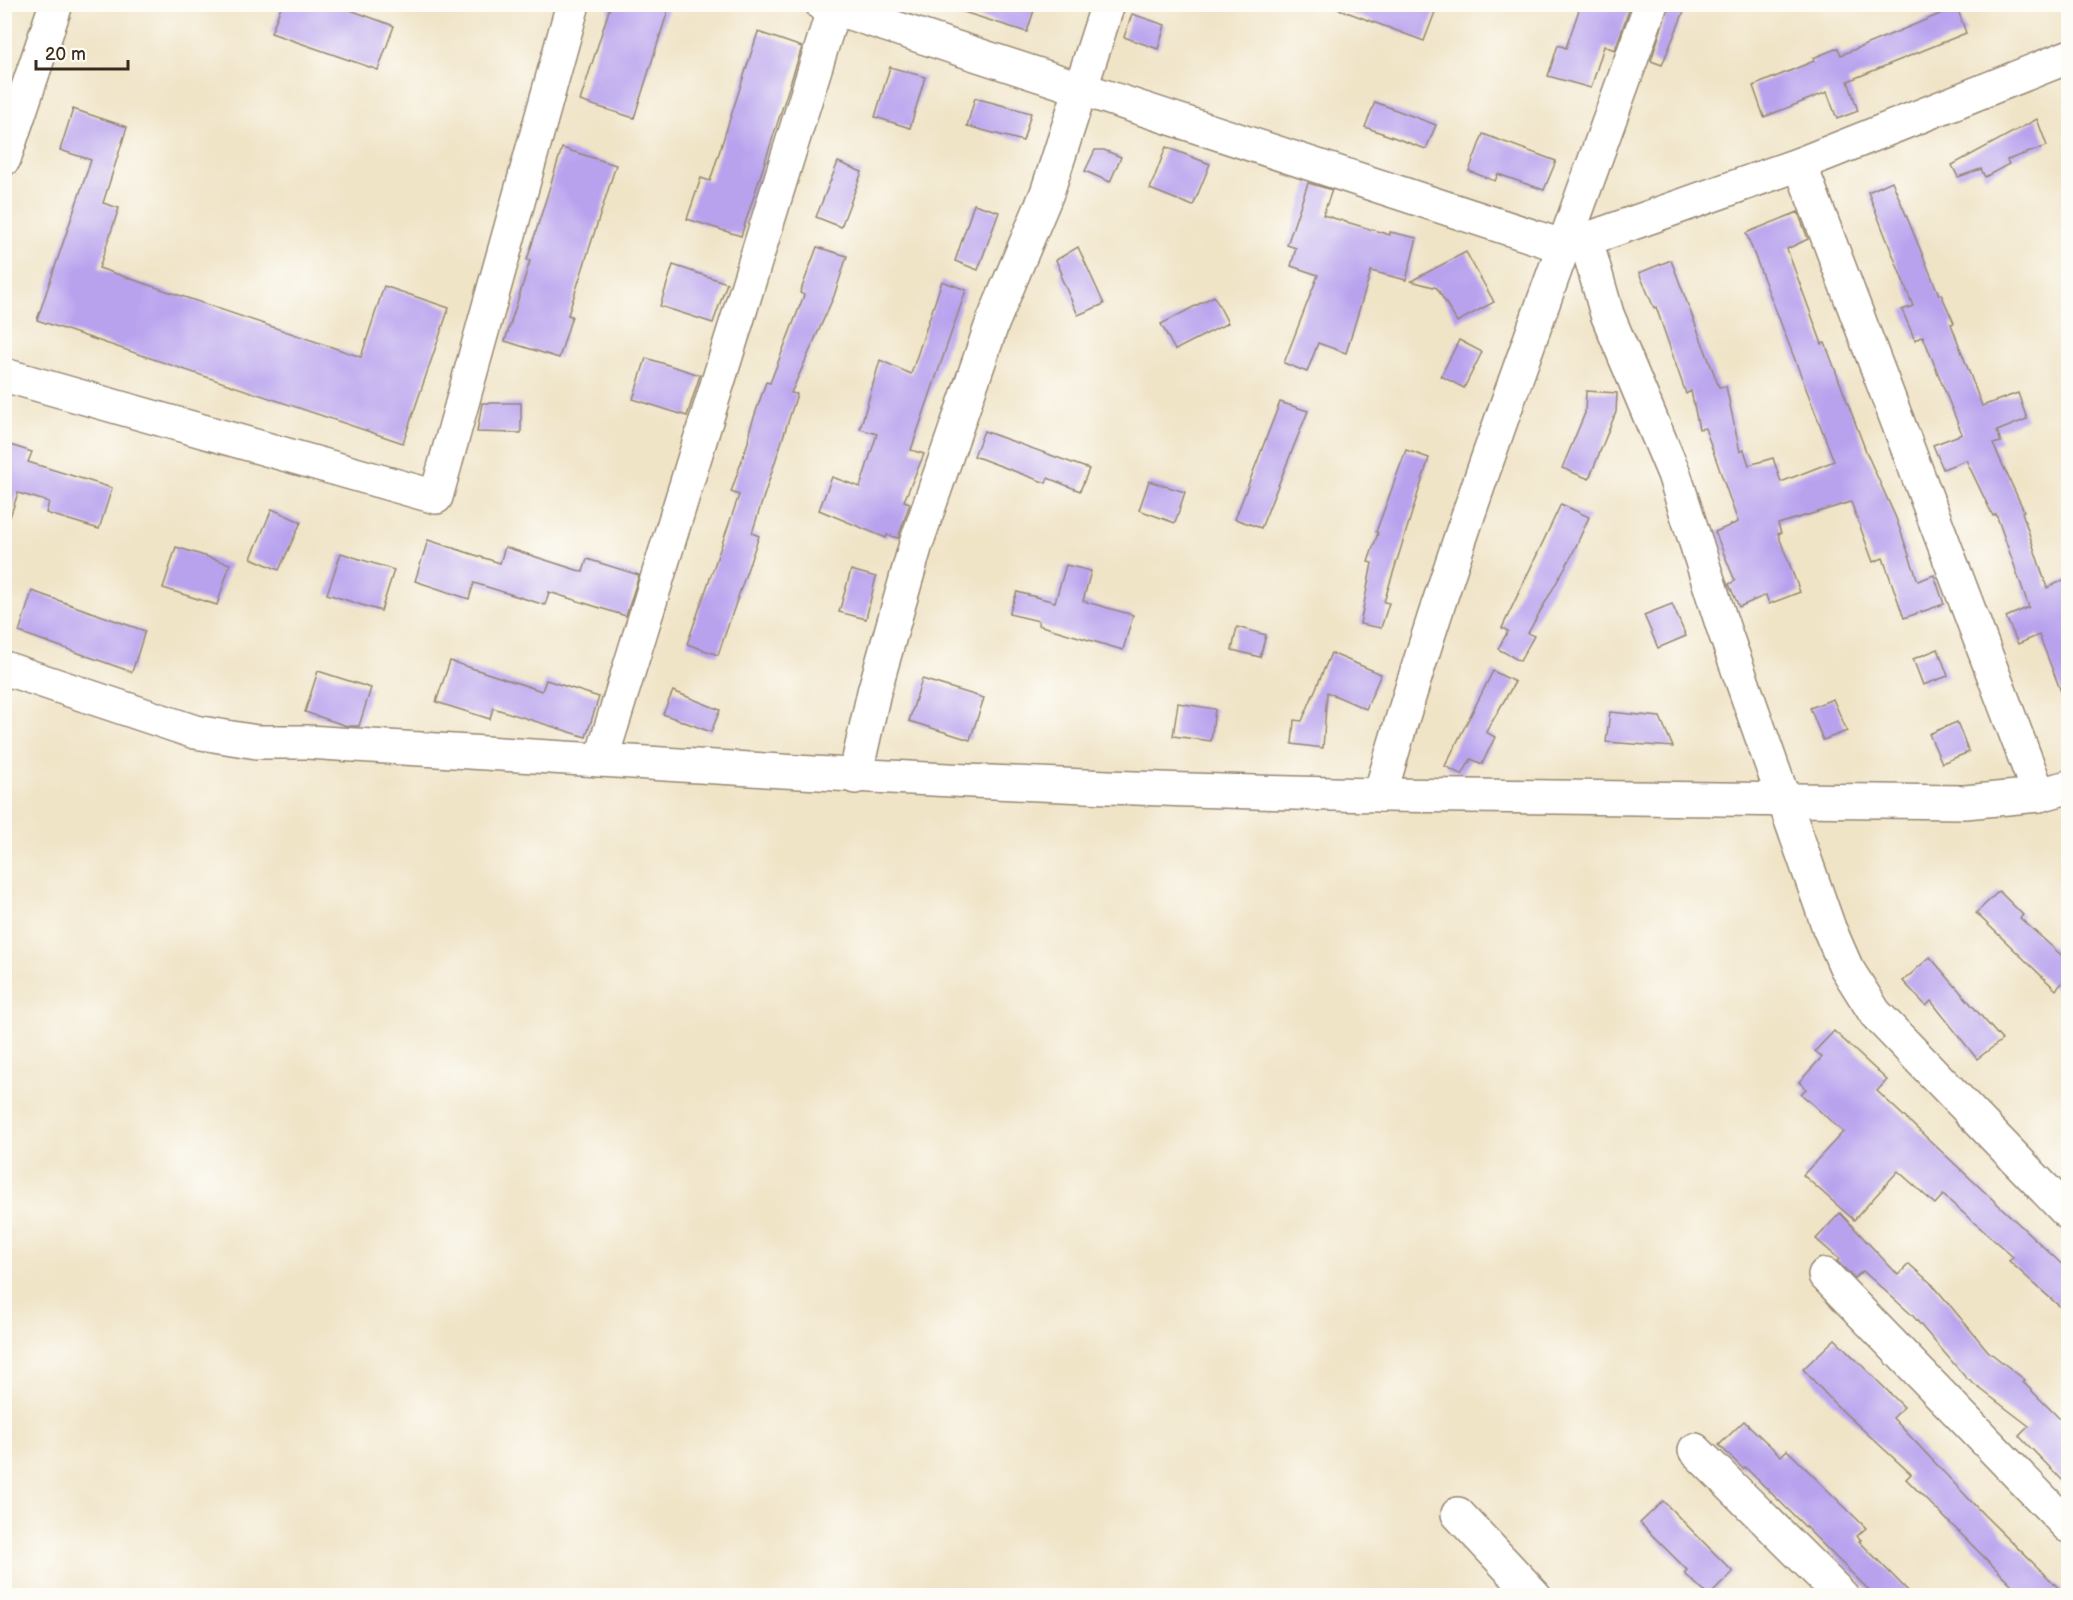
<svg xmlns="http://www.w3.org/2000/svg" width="2073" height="1600" viewBox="0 0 2073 1600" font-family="'Balsamiq Sans',sans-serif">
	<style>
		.building { fill: #b8a2ee }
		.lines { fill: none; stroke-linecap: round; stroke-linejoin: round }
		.minor-casing { stroke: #968772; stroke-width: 36 }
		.minor { stroke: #fff; stroke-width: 33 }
	</style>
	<rect width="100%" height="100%" fill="#fdfcf7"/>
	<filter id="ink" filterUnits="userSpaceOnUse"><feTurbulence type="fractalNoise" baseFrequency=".0167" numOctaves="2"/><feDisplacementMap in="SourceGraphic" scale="12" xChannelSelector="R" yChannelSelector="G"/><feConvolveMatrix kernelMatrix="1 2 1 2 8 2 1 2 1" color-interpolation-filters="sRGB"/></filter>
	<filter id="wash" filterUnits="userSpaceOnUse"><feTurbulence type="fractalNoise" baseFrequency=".008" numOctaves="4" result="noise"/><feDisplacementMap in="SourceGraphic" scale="24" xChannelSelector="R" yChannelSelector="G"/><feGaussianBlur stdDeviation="1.35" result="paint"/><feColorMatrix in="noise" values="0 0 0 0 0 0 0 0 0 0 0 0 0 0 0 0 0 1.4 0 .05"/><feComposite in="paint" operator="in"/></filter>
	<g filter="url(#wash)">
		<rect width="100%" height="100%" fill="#f0e4c7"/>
		<g id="blocks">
			<g class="building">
				<path d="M 282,4 L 334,4 L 394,26 L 378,70 L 271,33 Z"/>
				<path d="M 611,4 L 670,4 L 634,118 L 580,101 Z"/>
				<path d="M 958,4 L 1036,4 L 1027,32 L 957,10 Z"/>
				<path d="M 1333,4 L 1438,4 L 1424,41 L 1333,7 Z"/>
				<path d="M 1581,4 L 1631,4 L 1615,50 L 1604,46 L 1591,88 L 1548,76 L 1558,45 L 1566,48 Z"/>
				<path d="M 1669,4 L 1687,4 L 1662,65 L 1651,61 Z"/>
				<path d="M 1957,7 L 1966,33 L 1848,81 L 1858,111 L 1837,119 L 1827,92 L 1764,117 L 1753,86 L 1814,61 L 1813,58 L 1838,48 L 1841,55 Z"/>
				<path d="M 1132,14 L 1165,25 L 1158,49 L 1124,37 Z"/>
				<path d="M 758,32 L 802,47 L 741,236 L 687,219 L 701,178 L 710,181 Z"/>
				<path d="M 890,67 L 925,77 L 910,128 L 875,117 Z"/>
				<path d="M 975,98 L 1031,113 L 1023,141 L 967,126 Z"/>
				<path d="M 1375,102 L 1436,125 L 1426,149 L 1365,127 Z"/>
				<path d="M 73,109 L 127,127 L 103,203 L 119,208 L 99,268 L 361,357 L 384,286 L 449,308 L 403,443 L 37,320 L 91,160 L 60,150 Z"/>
				<path d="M 2037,119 L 2047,146 L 2007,160 L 2009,164 L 1985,177 L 1981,169 L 1958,177 L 1952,165 Z"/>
				<path d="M 1483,134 L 1556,161 L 1544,190 L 1498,174 L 1495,181 L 1469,171 Z"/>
				<path d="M 1166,147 L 1210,164 L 1193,206 L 1150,189 Z"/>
				<path d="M 562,148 L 616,165 L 568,315 L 572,316 L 559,358 L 505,341 L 530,261 L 527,260 Z"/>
				<path d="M 1095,150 L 1104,150 L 1121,157 L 1110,182 L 1085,171 Z"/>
				<path d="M 838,162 L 862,172 L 841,227 L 816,217 Z"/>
				<path d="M 1892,181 L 1939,295 L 1941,294 L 1954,323 L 1951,324 L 1982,406 L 2018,393 L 2027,419 L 1997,431 L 2001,442 L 1993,444 L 2024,511 L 2022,512 L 2047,588 L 2068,578 L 2068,702 L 2065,702 L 2039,635 L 2018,644 L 2006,617 L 2029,607 L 1996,514 L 1993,516 L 1966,460 L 1943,469 L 1933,445 L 1962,434 L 1923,336 L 1915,340 L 1902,310 L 1913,306 L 1868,192 Z"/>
				<path d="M 1308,183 L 1332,190 L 1323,215 L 1390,235 L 1390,232 L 1417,238 L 1406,280 L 1371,271 L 1346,353 L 1318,343 L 1307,372 L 1284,363 L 1318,275 L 1291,266 L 1296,248 L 1287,245 Z"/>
				<path d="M 974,204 L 999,212 L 978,270 L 955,261 Z"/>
				<path d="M 1798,212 L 1808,239 L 1787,249 L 1822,344 L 1825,343 L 1867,454 L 1896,518 L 1918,581 L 1934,575 L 1944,604 L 1904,618 L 1883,558 L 1873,562 L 1851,502 L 1778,524 L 1781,533 L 1778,534 L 1800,592 L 1769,604 L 1766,595 L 1739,607 L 1729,584 L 1735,581 L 1715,532 L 1738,522 L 1705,428 L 1699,429 L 1691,391 L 1686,394 L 1656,307 L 1654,308 L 1639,273 L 1671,260 L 1719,387 L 1726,386 L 1740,452 L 1744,450 L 1749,465 L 1773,458 L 1781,482 L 1834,461 L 1746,233 Z"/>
				<path d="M 817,247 L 847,256 L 834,296 L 791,393 L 797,394 L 752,533 L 759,536 L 718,655 L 687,644 L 739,495 L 731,492 L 748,442 L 750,429 L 766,382 L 770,383 L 804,295 L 800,293 Z"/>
				<path d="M 1078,247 L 1104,304 L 1078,315 L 1060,275 L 1062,274 L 1056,260 Z"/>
				<path d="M 1466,252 L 1494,302 L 1457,322 L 1437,288 L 1411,281 Z"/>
				<path d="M 673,265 L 727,283 L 713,323 L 660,306 Z"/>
				<path d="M 942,281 L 966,290 L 911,450 L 924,454 L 904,501 L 910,503 L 898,538 L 887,535 L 886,538 L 819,510 L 832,477 L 860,487 L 877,434 L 860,429 L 880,360 L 911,374 Z"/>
				<path d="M 1214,296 L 1228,323 L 1175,350 L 1161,324 Z"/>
				<path d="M 1459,340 L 1482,352 L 1464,388 L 1441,376 Z"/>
				<path d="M 646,358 L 700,375 L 687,416 L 633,399 Z"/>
				<path d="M 1586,391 L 1617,393 L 1616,412 L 1589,479 L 1562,468 L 1585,413 Z"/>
				<path d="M 1280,402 L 1308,411 L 1261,528 L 1235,519 Z"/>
				<path d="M 482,403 L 521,403 L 521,433 L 477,432 Z"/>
				<path d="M 984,431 L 1089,469 L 1080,491 L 1048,478 L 1046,483 L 974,456 Z"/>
				<path d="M 4,443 L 32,452 L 28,462 L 112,488 L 99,529 L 46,513 L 49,502 L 18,493 L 9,520 L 4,519 Z"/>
				<path d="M 1406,450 L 1429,458 L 1384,602 L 1389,603 L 1381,628 L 1360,624 L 1372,563 L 1368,562 L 1378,533 L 1376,532 Z"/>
				<path d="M 1149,481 L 1185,492 L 1175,523 L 1139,510 Z"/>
				<path d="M 1561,504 L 1589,517 L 1572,555 L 1528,633 L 1534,636 L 1520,661 L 1498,649 L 1508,631 L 1502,628 Z"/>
				<path d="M 272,509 L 301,522 L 279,570 L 251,558 Z"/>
				<path d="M 428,540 L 500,563 L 505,547 L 583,572 L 587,559 L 639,575 L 626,616 L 549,592 L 545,605 L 474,583 L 469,599 L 415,581 Z"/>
				<path d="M 176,547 L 230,564 L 217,605 L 163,588 Z"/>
				<path d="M 341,553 L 394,570 L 381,611 L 327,594 Z"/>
				<path d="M 1066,565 L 1091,571 L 1083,601 L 1133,615 L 1123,650 L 1038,625 L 1039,621 L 1009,614 L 1017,592 L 1055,602 Z"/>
				<path d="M 851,570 L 876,577 L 866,619 L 839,612 Z"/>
				<path d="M 32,591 L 145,631 L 132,672 L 19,632 Z"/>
				<path d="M 1672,604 L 1686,636 L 1658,648 L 1644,615 Z"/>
				<path d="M 1237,627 L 1266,635 L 1260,657 L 1232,650 Z"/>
				<path d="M 1938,649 L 1948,676 L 1923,685 L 1913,659 Z"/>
				<path d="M 1331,653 L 1381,674 L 1366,709 L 1327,692 L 1323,748 L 1292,744 L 1294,720 L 1302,721 Z"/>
				<path d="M 450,661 L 542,691 L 546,680 L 599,697 L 586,737 L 493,708 L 490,719 L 436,702 Z"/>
				<path d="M 318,671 L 371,688 L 359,726 L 347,726 L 305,712 Z"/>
				<path d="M 1493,671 L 1515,682 L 1486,732 L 1495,737 L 1482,764 L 1471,759 L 1462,775 L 1445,766 Z"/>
				<path d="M 922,679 L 984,698 L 970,740 L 909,721 Z"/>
				<path d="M 673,691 L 720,710 L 711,732 L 663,714 Z"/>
				<path d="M 1833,699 L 1847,731 L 1823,740 L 1810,708 Z"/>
				<path d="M 1178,703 L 1215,709 L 1211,741 L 1173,736 Z"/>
				<path d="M 1610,712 L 1660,717 L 1673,747 L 1606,742 Z"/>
				<path d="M 1957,722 L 1969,752 L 1942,763 L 1929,734 Z"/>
				<path d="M 1999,891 L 2023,915 L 2020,918 L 2068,961 L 2068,976 L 2056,990 L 1976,913 Z"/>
				<path d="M 1930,957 L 2002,1040 L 1977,1059 L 1931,1001 L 1926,1006 L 1903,981 Z"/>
				<path d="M 1834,1031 L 1887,1080 L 1877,1091 L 2068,1270 L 2068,1314 L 2009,1261 L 2013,1257 L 1943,1195 L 1935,1204 L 1898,1171 L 1854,1220 L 1803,1175 L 1843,1132 L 1801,1094 L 1806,1089 L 1799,1082 L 1822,1057 L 1815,1051 Z"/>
				<path d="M 1840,1213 L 1898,1275 L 1909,1264 L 1933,1285 L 1988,1351 L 2025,1380 L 2023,1382 L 2068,1427 L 2068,1486 L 2019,1436 L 2029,1426 L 1966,1378 L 1913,1316 L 1863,1271 L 1854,1278 L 1837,1261 L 1839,1259 L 1816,1239 Z"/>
				<path d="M 1835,1339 L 1904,1407 L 1893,1418 L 1984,1515 L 2067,1596 L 2023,1596 L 1906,1479 L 1911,1474 L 1834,1403 L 1803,1369 Z"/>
				<path d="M 1744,1421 L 1781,1456 L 1787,1450 L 1866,1528 L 1857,1536 L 1861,1540 L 1859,1541 L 1913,1596 L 1875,1596 L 1745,1467 L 1743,1469 L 1719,1445 Z"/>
				<path d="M 1663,1501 L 1733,1572 L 1709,1596 L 1684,1573 L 1687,1570 L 1640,1523 Z"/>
			</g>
		</g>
	</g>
	<g filter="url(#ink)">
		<use href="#blocks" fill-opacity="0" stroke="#968772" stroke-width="1.5"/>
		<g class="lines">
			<g class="minor-casing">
				<g id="minor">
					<path d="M 822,4 L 1565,247 L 1800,164 L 2068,57"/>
					<path d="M 4,159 L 56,4"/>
					<path d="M 1800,164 L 2039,795"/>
					<path d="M 1586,240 L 1607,314 L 1674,474 L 1722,624 L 1829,928 L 1846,967 L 1875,1013 L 2068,1213"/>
					<path d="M 4,375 L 436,497 L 573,4"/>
					<path d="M 4,668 L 195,732 L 257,742 L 307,742 C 665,764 1023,789 1382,795 C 1576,799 1771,798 1965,802 L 2039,795 L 2068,787"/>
					<path d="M 601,760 L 835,4"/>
					<path d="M 855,777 L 874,692 L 916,544 L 992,324 L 1047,193 L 1108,4"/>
					<path d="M 1380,795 C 1456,527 1558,267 1651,4"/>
					<path d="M 1825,1275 L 2068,1526"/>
					<path d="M 1695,1450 L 1842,1596"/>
					<path d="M 1458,1514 L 1535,1596"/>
				</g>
			</g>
			<use href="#minor" class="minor"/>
		</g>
	</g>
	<rect width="2073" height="1600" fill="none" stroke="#fdfcf7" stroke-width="24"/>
	<path d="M36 60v9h92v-9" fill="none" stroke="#3b2a1e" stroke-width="3"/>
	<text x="45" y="60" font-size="18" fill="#3b2a1e" stroke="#fdfcf7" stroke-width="4.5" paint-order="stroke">20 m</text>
</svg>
